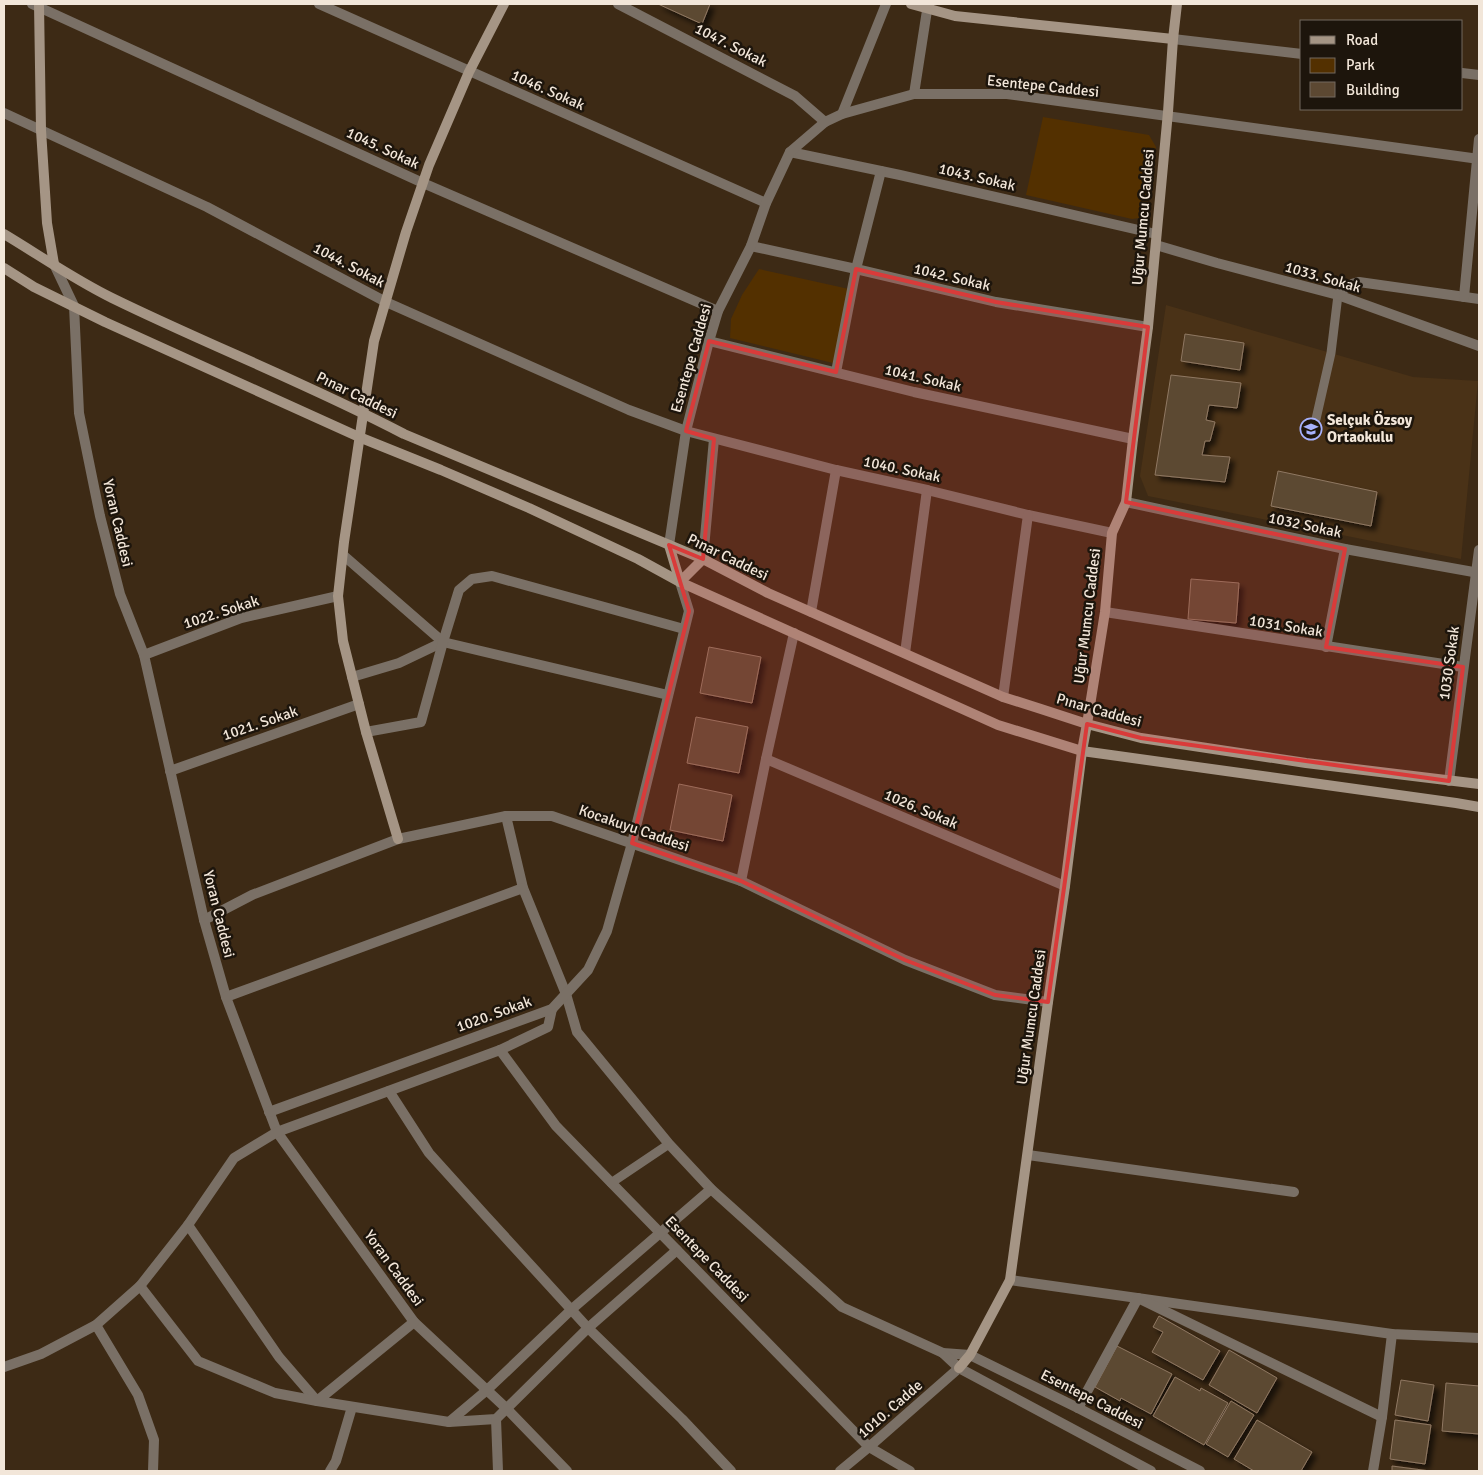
<svg xmlns="http://www.w3.org/2000/svg" width="1483" height="1475" viewBox="0 0 1483 1475" font-family="Signika,sans-serif">
	<style>
		.built { fill: #4a3217 }
		.green { fill: #533000 }
		.building { fill: #5c4832; stroke: #8f7862; filter: url(#shadow) }
		.lines { fill: none; stroke-linecap: round; stroke-linejoin: round }
		.lane { stroke: #7a7066; stroke-width: 9 }
		.street { stroke: #7a7066; stroke-width: 10 }
		.secondary { stroke: #a59585; stroke-width: 10 }
		.marked { fill: #d93b3a; fill-opacity: 0.2; stroke: #d93b3a; stroke-width: 4; stroke-linejoin: round }
		.labels { text-anchor: middle; stroke-width: 5; stroke-linejoin: round; paint-order: stroke }
		.street-label { font-size: 15px; fill: #f2e6d9; stroke: #1d150c }
		.poi-label { font-size: 15px; font-weight: bold; fill: #f2e6d9; stroke: #1d150c; text-anchor: start }
	</style>
	<defs>
		<filter id="shadow"><feDropShadow dx="4.5" dy="4.5" stdDeviation="2.5" flood-color="#0009"/></filter>
	</defs>
	<rect width="100%" height="100%" fill="#3d2a15"/>
	<path class="built" d="M 1166,305 L 1413,377 L 1478,381 L 1461,559 L 1148,496 L 1140,476 Z"/>
	<g class="green">
		<path d="M 1043,117 L 1149,135 L 1156,147 L 1146,217 L 1132,219 L 1026,195 Z"/>
		<path d="M 759,269 L 849,289 L 833,363 L 730,338 L 731,319 L 742,295 Z"/>
	</g>
	<g class="building">
		<path d="M 658,4 L 710,4 L 702,24 Z"/>
		<path d="M 1185,334 L 1244,343 L 1240,370 L 1181,361 Z"/>
		<path d="M 1171,375 L 1241,383 L 1237,408 L 1209,405 L 1206,420 L 1215,422 L 1210,441 L 1205,441 L 1202,455 L 1230,457 L 1225,482 L 1155,475 Z"/>
		<path d="M 1278,471 L 1377,492 L 1371,526 L 1271,506 Z"/>
		<path d="M 1191,579 L 1239,583 L 1236,623 L 1188,619 Z"/>
		<path d="M 709,647 L 761,657 L 752,703 L 700,693 Z"/>
		<path d="M 696,717 L 748,727 L 739,773 L 687,763 Z"/>
		<path d="M 679,784 L 732,795 L 723,841 L 670,830 Z"/>
		<path d="M 1159,1316 L 1220,1351 L 1203,1380 L 1152,1352 L 1163,1332 L 1153,1327 Z"/>
		<path d="M 1117,1346 L 1172,1374 L 1151,1414 L 1121,1398 L 1120,1401 L 1095,1387 Z"/>
		<path d="M 1229,1350 L 1277,1378 L 1257,1413 L 1209,1385 Z"/>
		<path d="M 1175,1377 L 1200,1391 L 1201,1388 L 1228,1403 L 1204,1445 L 1153,1416 Z"/>
		<path d="M 1401,1380 L 1434,1385 L 1428,1421 L 1395,1415 Z"/>
		<path d="M 1446,1383 L 1479,1386 L 1479,1434 L 1442,1431 Z"/>
		<path d="M 1231,1401 L 1254,1415 L 1228,1457 L 1206,1444 Z"/>
		<path d="M 1257,1420 L 1312,1452 L 1301,1471 L 1254,1471 L 1234,1459 Z"/>
		<path d="M 1395,1420 L 1431,1425 L 1425,1464 L 1390,1459 Z"/>
		<path d="M 1392,1466 L 1430,1471 L 1392,1471 Z"/>
	</g>
	<g class="lines">
		<g class="lane">
			<path d="M 1316,419 L 1331,353 L 1338,295"/>
			<path d="M 611,1183 L 669,1144"/>
		</g>
		<g class="street">
			<path d="M 32,4 L 423,183 L 718,311"/>
			<path d="M 319,4 L 766,203"/>
			<path d="M 618,4 L 795,96 L 825,122"/>
			<path d="M 1173,39 L 1302,54"/>
			<path d="M 1462,73 L 1479,75"/>
			<path d="M 914,94 L 928,4"/>
			<path d="M 4,113 L 207,207 L 386,302 L 629,410 L 686,431 L 836,470 L 927,490 L 1028,515 L 1112,533"/>
			<path d="M 842,114 L 886,4"/>
			<path d="M 790,152 L 900,175 L 1156,234"/>
			<path d="M 1156,245 L 1217,263 L 1338,295 L 1479,346"/>
			<path d="M 751,246 L 856,269 L 996,302 L 1148,327"/>
			<path d="M 54,264 L 74,306 L 79,413 L 100,516 L 120,594 L 144,655 L 204,920 L 226,997 L 277,1132 L 414,1322 L 506,1408 L 567,1471"/>
			<path d="M 1338,295 C 1344,288 1349,284 1359,282 L 1479,299"/>
			<path d="M 1464,297 L 1479,139"/>
			<path d="M 709,341 L 914,392 L 1133,439"/>
			<path d="M 836,372 L 856,269 L 881,171"/>
			<path d="M 1126,502 L 1345,549 L 1479,573"/>
			<path d="M 669,545 L 686,431 L 709,341 L 718,311 L 751,246 L 766,203 L 790,152 L 825,122 L 842,114 L 914,94 L 1007,94 L 1479,159"/>
			<path d="M 343,555 L 443,642"/>
			<path d="M 703,559 L 714,439"/>
			<path d="M 811,612 L 836,470"/>
			<path d="M 1105,612 L 1463,667"/>
			<path d="M 1326,647 L 1345,549"/>
			<path d="M 905,653 L 927,490"/>
			<path d="M 144,655 L 241,618 L 338,596"/>
			<path d="M 352,677 L 399,663 L 443,642 L 668,695"/>
			<path d="M 1003,697 L 1028,515"/>
			<path d="M 366,732 L 421,722 L 443,642 L 459,590 L 472,579 L 492,576 L 684,629"/>
			<path d="M 766,759 L 1065,886"/>
			<path d="M 170,771 L 359,704"/>
			<path d="M 1449,781 L 1479,550"/>
			<path d="M 506,816 L 523,888 L 566,994 L 577,1032 L 669,1144 L 711,1189 L 842,1307 L 943,1353 L 970,1355 L 1078,1408 L 1200,1471"/>
			<path d="M 741,881 L 766,759 L 794,633"/>
			<path d="M 204,920 L 252,895 L 398,839 L 506,816 L 552,816 L 741,881 L 905,960 L 995,995 L 1048,1002"/>
			<path d="M 226,997 L 523,888"/>
			<path d="M 552,1009 L 548,1027 L 500,1050 L 277,1132 L 234,1158 L 188,1225 L 279,1357 L 317,1401 L 449,1422 L 496,1419 L 588,1328 L 677,1250"/>
			<path d="M 500,1050 L 556,1126 L 869,1447 L 910,1471"/>
			<path d="M 389,1091 L 429,1153 L 484,1214 L 588,1328 L 682,1419 L 731,1471"/>
			<path d="M 269,1112 L 552,1009 L 588,970 L 607,931 L 632,843 L 689,611 L 680,582"/>
			<path d="M 1028,1155 L 1294,1192"/>
			<path d="M 1010,1280 L 1392,1334 L 1479,1338"/>
			<path d="M 140,1286 L 198,1361 L 275,1393 L 317,1401 L 414,1322"/>
			<path d="M 96,1325 L 138,1395 L 154,1440 L 153,1471"/>
			<path d="M 943,1353 L 959,1368 L 1151,1471"/>
			<path d="M 4,1367 L 41,1354 L 96,1325 L 140,1286 L 188,1225"/>
			<path d="M 1078,1408 L 1138,1298 L 1382,1417"/>
			<path d="M 496,1419 L 498,1471"/>
			<path d="M 449,1422 L 487,1390 L 572,1309 L 711,1189"/>
			<path d="M 330,1471 L 336,1461 L 352,1407"/>
			<path d="M 840,1471 L 869,1447 L 959,1368"/>
			<path d="M 1373,1471 L 1382,1417 L 1392,1334"/>
		</g>
		<g class="secondary">
			<path d="M 39,4 L 41,130 L 47,223 L 54,264"/>
			<path d="M 911,4 L 955,16 L 1173,39"/>
			<path d="M 4,234 C 39,255 75,280 112,298 C 208,345 309,384 404,434 L 703,559 L 768,593 L 1003,697 L 1041,709 L 1087,724 L 1141,738 L 1306,763 L 1479,784"/>
			<path d="M 4,268 L 34,287 L 105,322 L 359,437 L 441,470 L 529,508 L 638,559 L 680,582 L 998,725 L 1082,751 L 1456,803 L 1479,807"/>
			<path d="M 669,545 L 680,582 L 703,559"/>
			<path d="M 398,839 L 366,732 L 343,641 L 338,596 L 344,542 L 374,341 L 406,232 L 429,165 L 469,72 L 504,4"/>
			<path d="M 959,1368 L 970,1355 L 1010,1280 L 1048,1002 L 1065,886 L 1082,751 L 1087,724 L 1105,612 L 1112,533 L 1126,502 L 1133,439 L 1148,327 L 1168,112 L 1173,39 L 1177,4"/>
		</g>
	</g>
	<path class="marked" d="M 856,269 L 996,302 L 1148,327 L 1126,502 L 1345,549 L 1326,647 L 1463,667 L 1449,781 L 1141,738 L 1087,724 L 1048,1002 L 995,995 L 905,960 L 741,881 L 632,843 L 689,611 L 669,545 L 703,559 L 714,439 L 686,431 L 709,341 L 836,372 Z"/>
	<defs>
		<g id="school-ring" transform="scale(1.125)"><circle r="9.5" fill="#1d150c" stroke="#a6b1fc" stroke-width="1.5"/><path d="M0-5L7-2L0 1L-7-2ZM-4 1L0 2.5L4 1V4Q0 6-4 4Z" fill="#a6b1fc"/></g>
	</defs>
	<g fill-rule="evenodd">
		<use href="#school-ring" x="1311" y="429"/>
	</g>
	<g class="labels">
		<g class="street-label">
			<text transform="translate(731 45) rotate(27)" y="5">1047. Sokak</text>
			<text transform="translate(1043 86) rotate(6)" y="5">Esentepe Caddesi</text>
			<text transform="translate(548 90) rotate(24)" y="5">1046. Sokak</text>
			<text transform="translate(383 148) rotate(25)" y="5">1045. Sokak</text>
			<text transform="translate(977 177) rotate(13)" y="5">1043. Sokak</text>
			<text transform="translate(1143 217) rotate(-85)" y="5">Uğur Mumcu Caddesi</text>
			<text transform="translate(349 265) rotate(28)" y="5">1044. Sokak</text>
			<text transform="translate(952 277) rotate(13)" y="5">1042. Sokak</text>
			<text transform="translate(1323 277) rotate(16)" y="5">1033. Sokak</text>
			<text transform="translate(691 358) rotate(-74)" y="5">Esentepe Caddesi</text>
			<text transform="translate(923 378) rotate(13)" y="5">1041. Sokak</text>
			<text transform="translate(357 395) rotate(26)" y="5">Pınar Caddesi</text>
			<text transform="translate(902 469) rotate(12)" y="5">1040. Sokak</text>
			<text transform="translate(118 523) rotate(77)" y="5">Yoran Caddesi</text>
			<text transform="translate(1305 525) rotate(12)" y="5">1032 Sokak</text>
			<text transform="translate(728 557) rotate(26)" y="5">Pınar Caddesi</text>
			<text transform="translate(221 612) rotate(-18)" y="5">1022. Sokak</text>
			<text transform="translate(1087 616) rotate(-83)" y="5">Uğur Mumcu Caddesi</text>
			<text transform="translate(1286 626) rotate(9)" y="5">1031 Sokak</text>
			<text transform="translate(1449 663) rotate(-82)" y="5">1030 Sokak</text>
			<text transform="translate(1099 710) rotate(16)" y="5">Pınar Caddesi</text>
			<text transform="translate(260 723) rotate(-19)" y="5">1021. Sokak</text>
			<text transform="translate(921 809) rotate(23)" y="5">1026. Sokak</text>
			<text transform="translate(634 828) rotate(19)" y="5">Kocakuyu Caddesi</text>
			<text transform="translate(219 914) rotate(76)" y="5">Yoran Caddesi</text>
			<text transform="translate(494 1014) rotate(-20)" y="5">1020. Sokak</text>
			<text transform="translate(1031 1017) rotate(-82)" y="5">Uğur Mumcu Caddesi</text>
			<text transform="translate(707 1259) rotate(46)" y="5">Esentepe Caddesi</text>
			<text transform="translate(394 1268) rotate(54)" y="5">Yoran Caddesi</text>
			<text transform="translate(1092 1399) rotate(27)" y="5">Esentepe Caddesi</text>
			<text transform="translate(890 1409) rotate(-41)" y="5">1010. Cadde</text>
		</g>
		<g class="poi-label">
			<text x="1327" y="425">Selçuk Özsoy<tspan x="1327" dy="17">Ortaokulu</tspan></text>
		</g>
	</g>
	<rect width="1483" height="1475" fill="none" stroke="#f2e6d9" stroke-width="10"/>
	<rect x="1300" y="20" width="162" height="90" fill="#1d150c" stroke="#72695e"/>
	<rect x="1310" y="36" width="25" height="8" fill="#a59585" stroke="#72695e"/>
	<text x="1346" y="45" font-size="15" fill="#f2e6d9">Road</text>
	<rect x="1310" y="58" width="25" height="15" fill="#533000" stroke="#72695e"/>
	<text x="1346" y="70" font-size="15" fill="#f2e6d9">Park</text>
	<rect x="1310" y="82" width="25" height="15" fill="#5c4832" stroke="#72695e"/>
	<text x="1346" y="95" font-size="15" fill="#f2e6d9">Building</text>
</svg>
